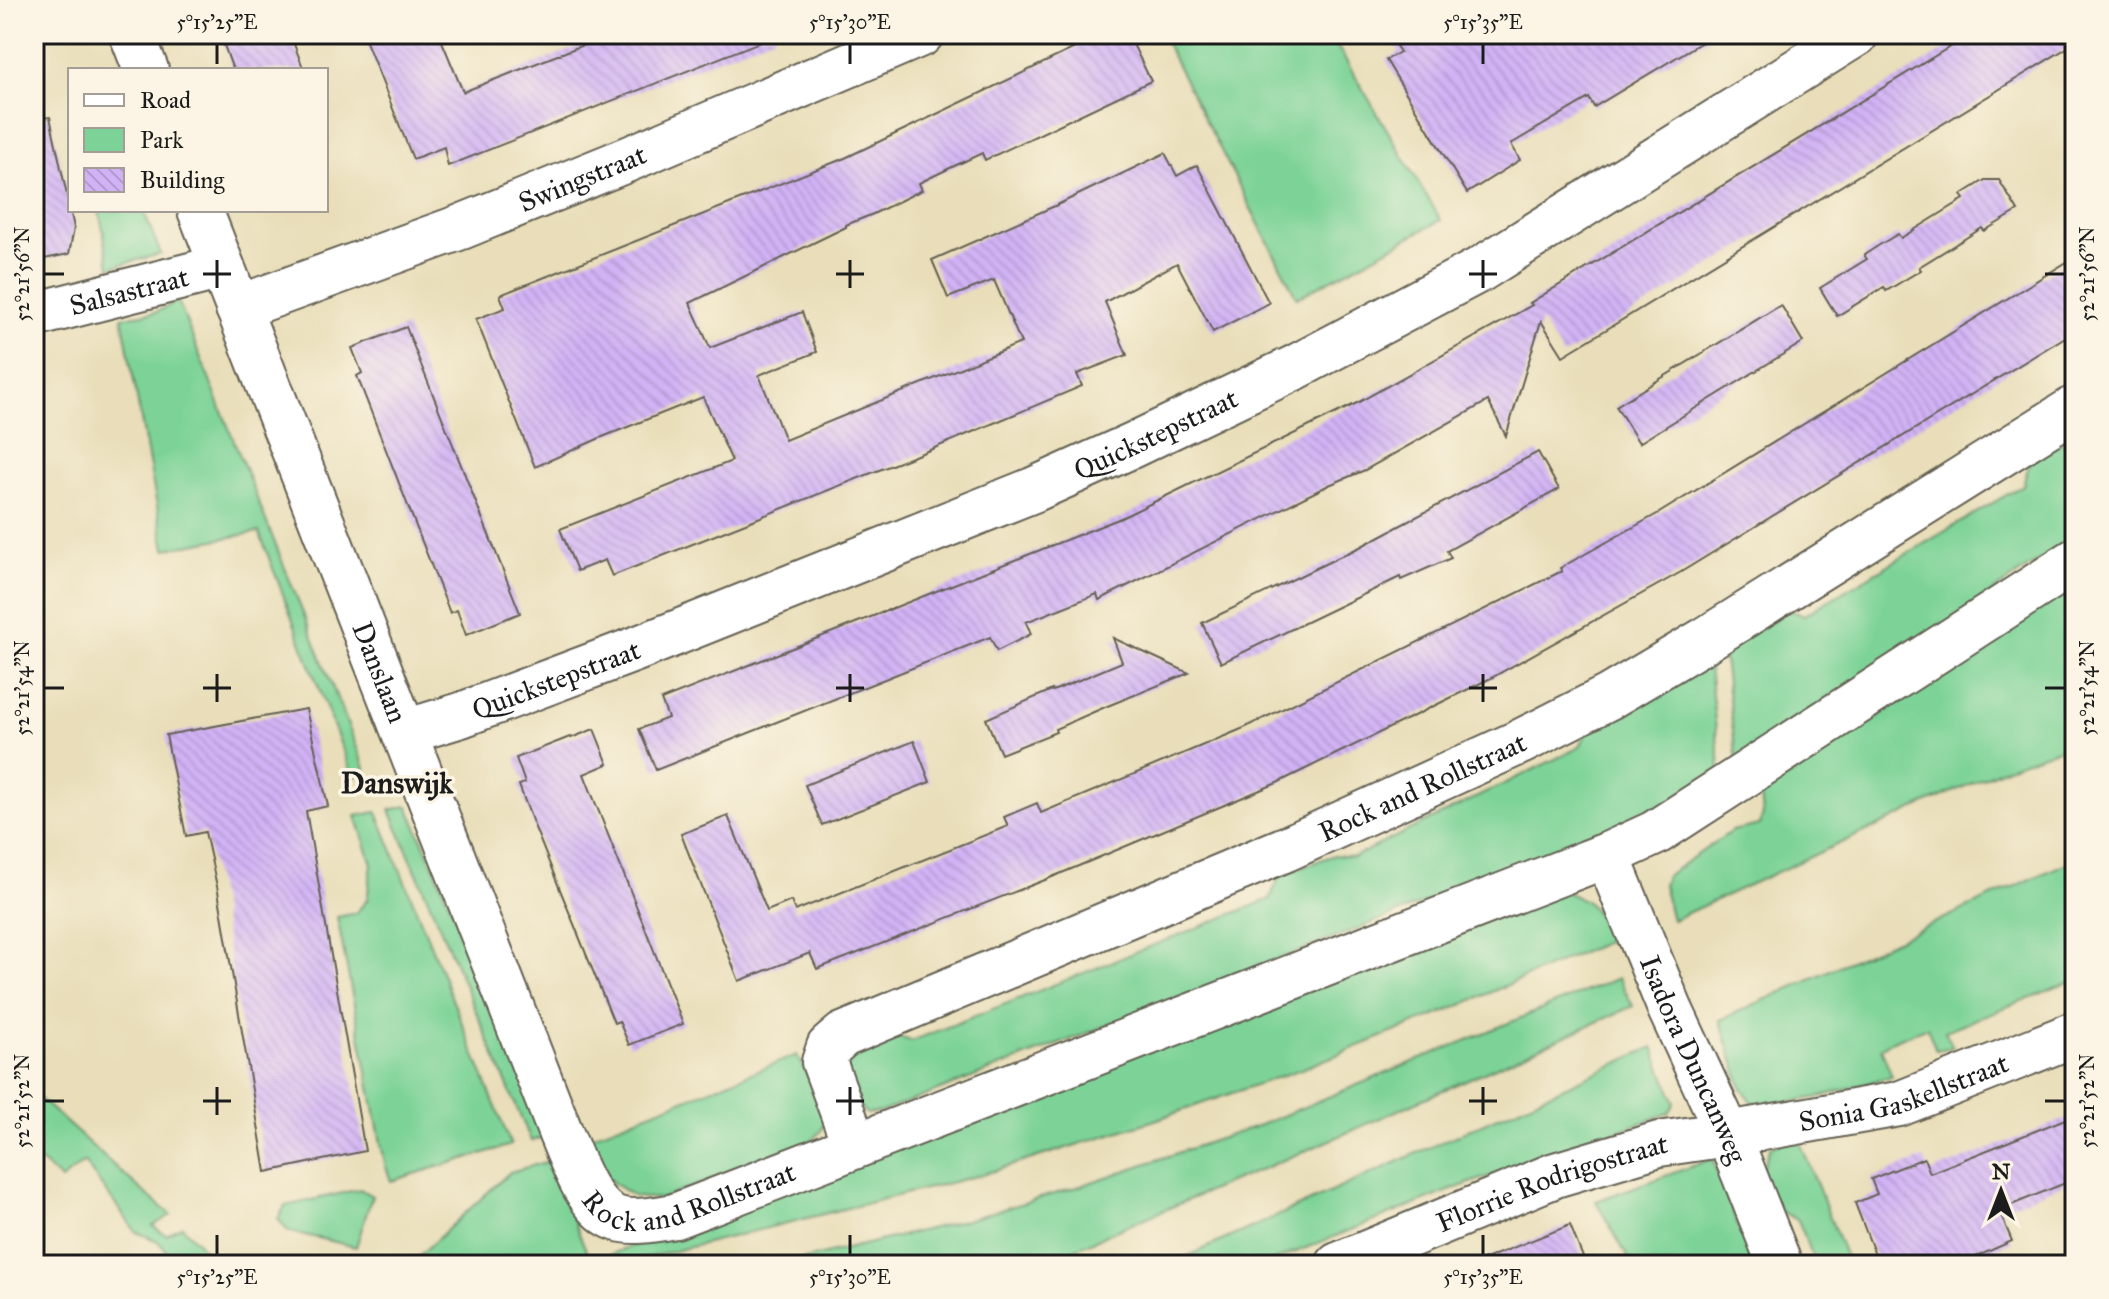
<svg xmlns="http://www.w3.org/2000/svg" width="2109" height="1299" viewBox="0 0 2109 1299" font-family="'IM FELL Great Primer',serif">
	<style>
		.green { fill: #7dd397; stroke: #4c785a; stroke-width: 2 }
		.building { fill: url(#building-back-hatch) }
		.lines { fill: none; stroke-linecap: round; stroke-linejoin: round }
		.street-casing { stroke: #646053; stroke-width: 48 }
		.street { stroke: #fff; stroke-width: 44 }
		.ticks { fill: none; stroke: #1c1c1c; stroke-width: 3 }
		.labels { text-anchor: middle; stroke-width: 7; stroke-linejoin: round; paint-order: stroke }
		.street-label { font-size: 28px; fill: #1c1c1c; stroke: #fcf5e5 }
		.neighbourhood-label { font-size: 30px; font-weight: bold; fill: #1c1c1c; stroke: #fcf5e5 }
		.neatline { fill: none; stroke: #1c1c1c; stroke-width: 3 }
		.ticks-label { font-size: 20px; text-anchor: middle; fill: #1c1c1c }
	</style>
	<defs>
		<pattern id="building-back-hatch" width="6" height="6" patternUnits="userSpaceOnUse" patternTransform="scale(2)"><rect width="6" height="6" fill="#d1b2f5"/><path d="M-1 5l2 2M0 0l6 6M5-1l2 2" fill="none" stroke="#b398d1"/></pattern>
	</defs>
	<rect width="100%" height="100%" fill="#fcf5e5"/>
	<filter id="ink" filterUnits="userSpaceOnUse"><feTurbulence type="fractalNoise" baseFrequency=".0125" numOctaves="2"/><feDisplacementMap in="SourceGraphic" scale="16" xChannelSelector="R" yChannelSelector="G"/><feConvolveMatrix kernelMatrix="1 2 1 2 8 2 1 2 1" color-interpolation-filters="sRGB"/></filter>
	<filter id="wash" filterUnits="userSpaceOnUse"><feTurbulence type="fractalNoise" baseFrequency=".006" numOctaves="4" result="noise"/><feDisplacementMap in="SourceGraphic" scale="32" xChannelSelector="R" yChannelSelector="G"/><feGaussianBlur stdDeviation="1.8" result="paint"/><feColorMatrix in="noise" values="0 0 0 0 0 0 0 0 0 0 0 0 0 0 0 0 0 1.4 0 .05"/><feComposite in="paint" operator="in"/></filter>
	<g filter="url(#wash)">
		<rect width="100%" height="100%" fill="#e9deb9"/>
		<g class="green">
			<path d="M 1161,34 L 1330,34 L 1441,220 L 1297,298 Z"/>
			<path d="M 99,210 L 143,210 L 161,254 L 110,267 Z"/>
			<path d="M 178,301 L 367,773 L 353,777 L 259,532 L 165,549 L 122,317 L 156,312 Z"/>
			<path d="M 2075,435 L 2075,536 L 1765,747 L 1737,762 L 1723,652 L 1789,610 L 1804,615 L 2023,485 L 2030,461 Z"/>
			<path d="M 2075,583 L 2075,743 L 2007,767 L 1672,920 L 1663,885 L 1666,876 L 1732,831 L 1760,825 L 1763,814 L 1761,796 Z"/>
			<path d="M 1708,659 L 1721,774 L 1654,812 L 1587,840 L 922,1097 L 881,1112 L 867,1114 L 855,1103 L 845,1066 L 860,1050 L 891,1035 L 912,1041 L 1270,899 L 1280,875 L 1334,855 L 1354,857 L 1580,747 L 1590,725 Z"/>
			<path d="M 408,806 L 548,1136 L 531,1141 L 390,810 Z"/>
			<path d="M 377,812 L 511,1145 L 391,1181 L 385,1164 L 337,917 L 356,913 L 367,900 L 372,864 L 356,816 Z"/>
			<path d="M 2075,859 L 2075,980 L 1945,1031 L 1953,1047 L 1936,1050 L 1927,1027 L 1888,1043 L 1881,1048 L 1892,1076 L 1820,1097 L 1756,1107 L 1742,1088 L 1720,1020 Z"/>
			<path d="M 1561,890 L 1586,901 L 1602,919 L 1611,940 L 1459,1006 L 1304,1068 L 1155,1120 L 981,1175 L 638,1260 L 591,1262 L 591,1265 L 409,1265 L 510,1172 L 549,1161 L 591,1262 Z"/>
			<path d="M 1618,978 L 1633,1006 L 1317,1146 L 1131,1224 L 1048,1261 L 1036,1265 L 780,1265 L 966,1220 L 1077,1187 L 1260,1125 Z"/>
			<path d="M 1653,1047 L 1675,1103 L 1669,1113 L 1459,1187 L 1263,1265 L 1168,1265 Z"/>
			<path d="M 797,1055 C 804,1069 824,1100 825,1115 C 826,1127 818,1135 810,1143 L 661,1199 L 635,1197 L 616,1185 L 599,1170 L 589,1137 Z"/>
			<path d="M 34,1094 C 80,1134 124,1176 171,1215 L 153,1226 L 166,1235 L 182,1226 L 219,1265 L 178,1265 L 158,1241 L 136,1232 L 84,1162 L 61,1180 L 34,1156 Z"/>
			<path d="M 1798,1137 L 1849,1265 L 1816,1265 L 1798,1220 L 1774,1208 L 1760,1172 L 1771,1146 Z"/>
			<path d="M 1712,1159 L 1753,1265 L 1632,1265 L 1596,1201 Z"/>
			<path d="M 360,1189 L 372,1196 L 356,1247 L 288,1231 L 278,1219 L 285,1206 Z"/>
		</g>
		<g id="blocks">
			<g class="building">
				<path d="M 220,34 L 290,34 L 304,70 L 233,70 Z"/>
				<path d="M 363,34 L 439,34 L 463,92 L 611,34 L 775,34 L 775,36 L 448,166 L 444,147 L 413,159 Z"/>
				<path d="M 1104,34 L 1128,34 L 1151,81 L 985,160 L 982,153 L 950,168 L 919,183 L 922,190 L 873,214 L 846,225 L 846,227 L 690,303 L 710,348 L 802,312 L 817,352 L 759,375 L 785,440 L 1021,343 L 994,280 L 948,298 L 932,260 L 1057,205 L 1165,153 L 1177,176 L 1197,165 L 1269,303 L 1213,332 L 1177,263 L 1105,302 L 1127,355 L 1077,374 L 1082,386 L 932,449 L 612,576 L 605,560 L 577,571 L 560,529 L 732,461 L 703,397 L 600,438 L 535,467 L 476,319 L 505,308 L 500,295 L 845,158 Z"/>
				<path d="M 1388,34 L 1715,34 L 1594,107 L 1589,98 L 1511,144 L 1520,160 L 1467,193 L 1386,60 L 1400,52 Z"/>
				<path d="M 1971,34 L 2075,34 L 2075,43 L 1563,356 L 1541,321 L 1506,436 L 1488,401 L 1365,470 L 1329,485 L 1099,600 L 1097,594 L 1026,622 L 1031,634 L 997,651 L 990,637 L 656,770 L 639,729 L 668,718 L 661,700 L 1121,518 L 1357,403 L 1532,305 L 1530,303 Z"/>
				<path d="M 50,117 L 74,228 L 69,254 L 34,261 L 34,119 Z"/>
				<path d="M 1985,180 L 1999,180 L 2018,211 L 1984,231 L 1982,228 L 1919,267 L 1921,270 L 1886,291 L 1884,287 L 1837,316 L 1820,288 L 1867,259 L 1864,255 L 1881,244 L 1898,234 L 1901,238 L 1964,199 L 1961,195 Z"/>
				<path d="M 2075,257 L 2075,331 L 1681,572 L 1491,678 L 1277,783 L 1045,880 L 817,969 L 810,953 L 739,981 L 681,834 L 728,816 L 767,911 L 791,901 L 795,911 L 1008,826 L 1004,817 L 1037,803 L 1041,813 L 1244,728 L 1562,571 L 1560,568 L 1659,513 Z"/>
				<path d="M 1781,305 L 1803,342 L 1639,443 L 1616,406 Z"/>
				<path d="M 406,327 L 520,613 L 466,635 L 457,610 L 450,613 L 357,376 L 362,373 L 352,348 Z"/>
				<path d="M 1538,452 L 1559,489 L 1447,551 L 1451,558 L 1401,580 L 1400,577 L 1221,663 L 1202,623 L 1360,547 Z"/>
				<path d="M 1113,638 L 1189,673 L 1105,707 L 1055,729 L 1056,732 L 1001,754 L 986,719 L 1052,690 L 1053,691 L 1122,662 Z"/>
				<path d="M 306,709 L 328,806 L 306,811 L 365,1151 L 266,1172 L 218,891 L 205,832 L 186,836 L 166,735 Z"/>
				<path d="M 594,729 L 608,764 L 584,774 L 683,1024 L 629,1045 L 619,1021 L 614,1023 L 533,823 L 519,785 L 525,783 L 516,758 L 570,737 L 571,738 Z"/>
				<path d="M 914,741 L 930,782 L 822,825 L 805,785 Z"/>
				<path d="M 2075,1115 L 2075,1179 L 1999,1210 L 2012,1241 L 1958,1265 L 1879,1265 L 1855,1203 L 1877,1194 L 1871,1179 L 1924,1158 L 1930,1173 Z"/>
				<path d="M 1570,1225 L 1586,1265 L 1475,1265 L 1475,1263 Z"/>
			</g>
		</g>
	</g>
	<g filter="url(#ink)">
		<use href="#blocks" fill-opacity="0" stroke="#646053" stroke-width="2"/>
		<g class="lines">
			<g class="street-casing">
				<g id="street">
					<path d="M 132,34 L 146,70"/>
					<path id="s1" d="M 200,210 L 561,1134 C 572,1160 587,1205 613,1217 C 629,1225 658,1219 675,1216 L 1607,855 L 1655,833 L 2075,561"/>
					<path id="s2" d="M 238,308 L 461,227 L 631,158 L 921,34"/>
					<path id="s3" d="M 34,315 L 222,267"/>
					<path id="s4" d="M 405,732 L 461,715 L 636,649 L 1033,490 L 1133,445 L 1296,367 L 1481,269 L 1856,34"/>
					<path id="s5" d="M 1607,855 L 1670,1009 L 1728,1134 L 1780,1265"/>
					<path id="s6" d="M 855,1146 L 824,1062 L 829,1047 L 843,1035 L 1286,849 L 1520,742 L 1609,697 L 1705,640 L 2075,408"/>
					<path id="s7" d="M 1338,1265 L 1555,1175 L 1659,1144 L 1728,1134 L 1899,1104 L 2075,1034"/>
				</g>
			</g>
			<use href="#street" class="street"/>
		</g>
	</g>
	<path class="ticks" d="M 217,44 L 217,64M 850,44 L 850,64M 1483,44 L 1483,64M 217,260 L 217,288M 850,260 L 850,288M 1483,260 L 1483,288M 44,274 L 64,274M 203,274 L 231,274M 836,274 L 864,274M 1469,274 L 1497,274M 2045,274 L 2065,274M 217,674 L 217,702M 850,674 L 850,702M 1483,674 L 1483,702M 44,688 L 64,688M 203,688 L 231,688M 836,688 L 864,688M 1469,688 L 1497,688M 2045,688 L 2065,688M 217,1087 L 217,1115M 850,1087 L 850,1115M 1483,1087 L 1483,1115M 44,1101 L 64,1101M 203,1101 L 231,1101M 836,1101 L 864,1101M 1469,1101 L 1497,1101M 2045,1101 L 2065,1101M 217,1235 L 217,1255M 850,1235 L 850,1255M 1483,1235 L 1483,1255"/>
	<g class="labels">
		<g class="street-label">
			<text dy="10" stroke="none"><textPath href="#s2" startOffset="368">Swingstraat</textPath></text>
			<text dy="10" stroke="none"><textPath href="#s3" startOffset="98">Salsastraat</textPath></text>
			<text dy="10" stroke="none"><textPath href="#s4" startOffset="808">Quickstepstraat</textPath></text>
			<text dy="10" stroke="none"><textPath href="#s1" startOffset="496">Danslaan</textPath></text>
			<text dy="10" stroke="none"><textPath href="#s4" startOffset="160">Quickstepstraat</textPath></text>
			<text dy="10" stroke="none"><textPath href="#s6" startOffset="754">Rock and Rollstraat</textPath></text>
			<text dy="10" stroke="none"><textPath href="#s5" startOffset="222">Isadora Duncanweg</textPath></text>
			<text dy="10" stroke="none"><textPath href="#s7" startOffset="594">Sonia Gaskellstraat</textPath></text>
			<text dy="10" stroke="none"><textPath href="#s1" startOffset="1170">Rock and Rollstraat</textPath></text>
			<text dy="10" stroke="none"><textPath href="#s7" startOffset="230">Florrie Rodrigostraat</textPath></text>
		</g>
		<g class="neighbourhood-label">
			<text x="397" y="793">Danswijk</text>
		</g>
	</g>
	<rect width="2109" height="1299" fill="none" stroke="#fcf5e5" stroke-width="88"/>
	<rect x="68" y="68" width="260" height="144" fill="#fcf5e5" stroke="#a29e95" stroke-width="2"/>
	<rect x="84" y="94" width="40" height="12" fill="#ffffff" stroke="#a29e95" stroke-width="2"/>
	<text x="140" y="108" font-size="24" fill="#1c1c1c">Road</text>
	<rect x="84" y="128" width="40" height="24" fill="#7dd397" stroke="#a29e95" stroke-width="2"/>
	<text x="140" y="148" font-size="24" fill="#1c1c1c">Park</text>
	<rect x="84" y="168" width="40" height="24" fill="url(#building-back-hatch)" stroke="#a29e95" stroke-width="2"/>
	<text x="140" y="188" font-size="24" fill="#1c1c1c">Building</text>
	<g transform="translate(2001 1191)" stroke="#fcf5e5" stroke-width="6" paint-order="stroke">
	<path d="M0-6L14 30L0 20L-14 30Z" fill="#1c1c1c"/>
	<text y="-12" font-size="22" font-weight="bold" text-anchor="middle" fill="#1c1c1c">N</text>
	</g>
	<rect x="44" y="44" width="2021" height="1211" class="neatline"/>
	<g class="ticks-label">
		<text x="217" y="29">5°15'25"E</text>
		<text x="850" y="29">5°15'30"E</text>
		<text x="1483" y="29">5°15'35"E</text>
		<text transform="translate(22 274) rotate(-90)" y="7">52°21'56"N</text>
		<text transform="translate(2087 274) rotate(-90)" y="7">52°21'56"N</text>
		<text transform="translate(22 688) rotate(-90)" y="7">52°21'54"N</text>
		<text transform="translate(2087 688) rotate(-90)" y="7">52°21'54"N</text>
		<text transform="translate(22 1101) rotate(-90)" y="7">52°21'52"N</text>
		<text transform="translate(2087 1101) rotate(-90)" y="7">52°21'52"N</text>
		<text x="217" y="1284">5°15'25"E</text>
		<text x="850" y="1284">5°15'30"E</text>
		<text x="1483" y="1284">5°15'35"E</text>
	</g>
</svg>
